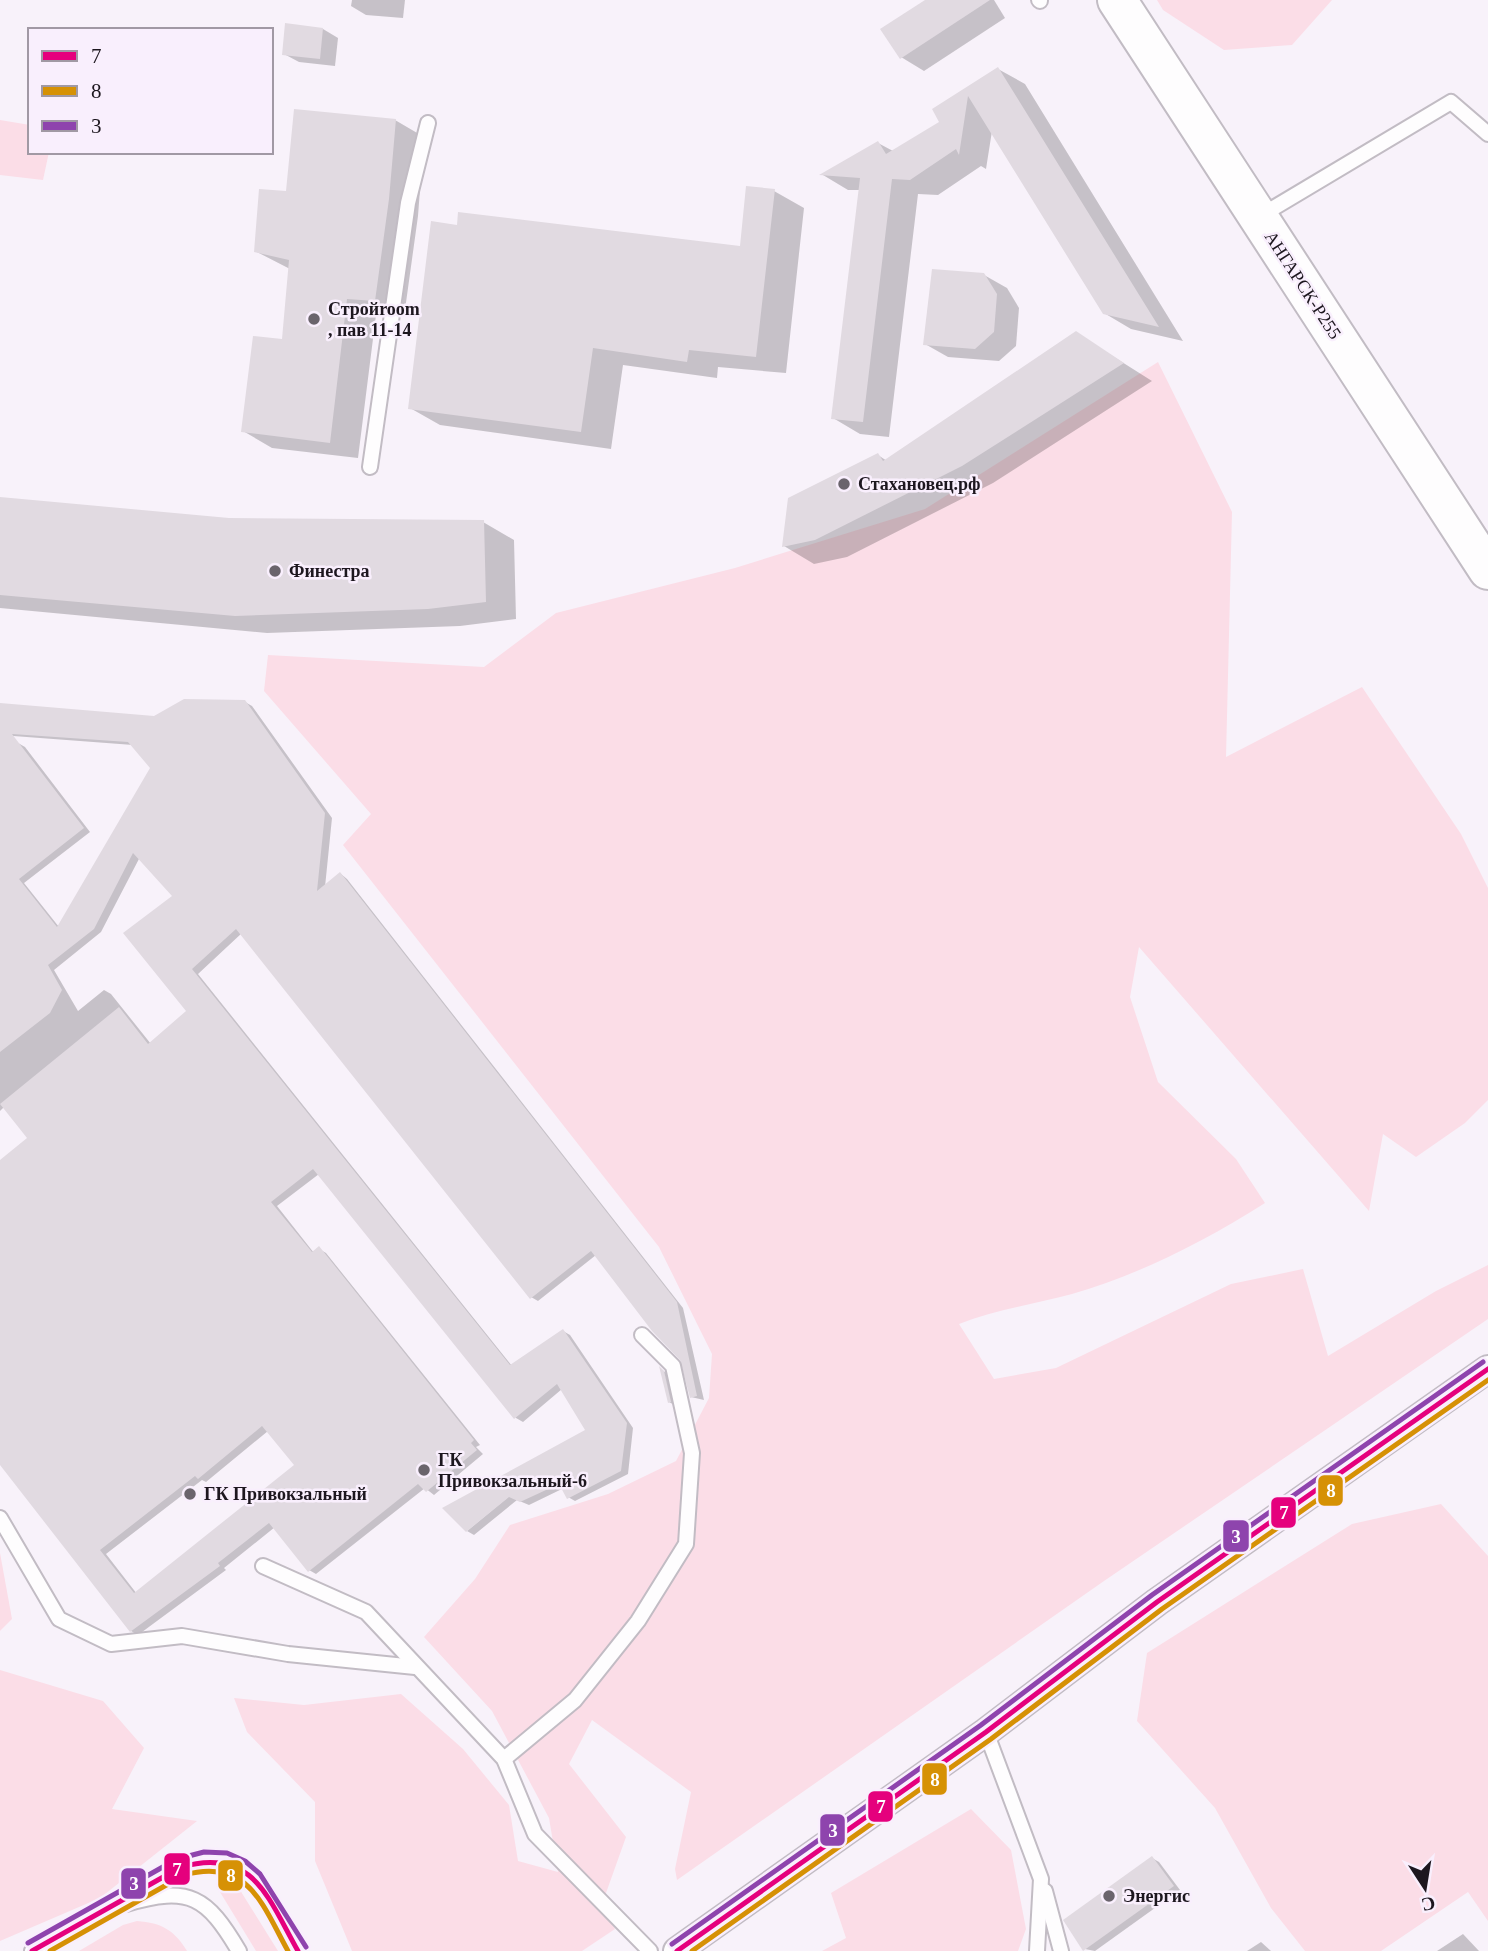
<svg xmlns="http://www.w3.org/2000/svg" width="1488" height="1951" viewBox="0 0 1488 1951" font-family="Georgia,serif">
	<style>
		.green { fill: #fbdde7 }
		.shadow { fill: #0003; fill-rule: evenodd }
		.building { fill: #e1dae1; fill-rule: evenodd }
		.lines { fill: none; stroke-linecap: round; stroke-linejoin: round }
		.lane-casing { stroke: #c2bcc4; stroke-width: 18 }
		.street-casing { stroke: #c2bcc4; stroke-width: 30 }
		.primary-casing { stroke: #c2bcc4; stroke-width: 42 }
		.lane { stroke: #fefdfe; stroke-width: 14 }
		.street { stroke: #fefdfe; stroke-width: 26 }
		.primary { stroke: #fefdfe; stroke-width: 38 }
		.bus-1-casing { stroke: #f9effd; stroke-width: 10 }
		.bus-2-casing { stroke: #f9effd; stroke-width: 10 }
		.bus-3-casing { stroke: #f9effd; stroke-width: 10 }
		.bus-1 { stroke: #e5007d; stroke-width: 5 }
		.bus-2 { stroke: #d69105; stroke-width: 5 }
		.bus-3 { stroke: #8e44ad; stroke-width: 5 }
		.poi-dot { fill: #6a646c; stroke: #f9effd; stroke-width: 2.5 }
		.labels { text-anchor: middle; stroke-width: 5; stroke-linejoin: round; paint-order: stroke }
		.street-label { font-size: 18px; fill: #1d171f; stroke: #f9effd }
		.poi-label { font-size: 18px; font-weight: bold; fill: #1d171f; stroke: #f9effd; text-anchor: start }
		.line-badge { stroke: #f9effd; stroke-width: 2.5 }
		.badge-label { font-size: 19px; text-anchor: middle; font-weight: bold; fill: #fff }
	</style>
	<rect width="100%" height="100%" fill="#f8f2fa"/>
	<g class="green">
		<path d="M 1157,0 L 1332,0 L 1292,45 L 1224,50 L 1163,10 Z"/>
		<path d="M 0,120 L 30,125 L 30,152 L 49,152 L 43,180 L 0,175 Z"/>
		<path d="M 1158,362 L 1232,512 L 1226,757 L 1362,687 L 1461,834 L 1488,888 L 1488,1100 L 1465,1123 L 1416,1157 L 1383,1134 L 1369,1211 L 1139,947 L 1130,997 L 1158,1082 L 1236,1159 L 1265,1203 C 1205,1241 1141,1274 1072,1294 C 1035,1304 995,1310 959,1324 L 994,1379 L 1056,1368 L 1231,1284 L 1303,1269 L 1328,1356 L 1436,1291 L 1488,1265 L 1488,1319 L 1104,1581 L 677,1880 L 675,1869 L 691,1792 L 592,1720 L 569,1764 L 626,1837 L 601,1907 L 615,1929 L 582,1951 L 352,1951 L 315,1861 L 315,1802 L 247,1732 L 234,1698 L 304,1705 L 401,1694 L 463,1749 L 509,1805 L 518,1861 L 558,1872 L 549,1818 L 492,1711 L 424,1637 L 475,1579 L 510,1525 L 608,1494 L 676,1461 L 709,1398 L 712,1354 L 659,1247 L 343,845 L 371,814 L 264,691 L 268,655 L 484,667 L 556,613 L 735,568 L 925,509 Z"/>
		<path d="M 1441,1504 L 1488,1556 L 1488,1921 L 1468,1892 L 1381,1951 L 1305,1951 L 1271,1908 L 1215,1808 L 1137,1721 L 1147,1653 L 1352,1524 Z"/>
		<path d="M 0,1553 L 12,1619 L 0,1631 Z"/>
		<path d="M 0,1670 L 103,1701 L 144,1748 L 112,1809 L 197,1821 L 100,1898 L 0,1941 Z"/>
		<path d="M 971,1809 L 1011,1850 L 1026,1929 L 1018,1951 L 822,1951 L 846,1938 L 831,1893 Z"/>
		<path d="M 235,1882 L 278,1951 L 256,1951 L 220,1892 Z"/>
		<path d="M 137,1921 C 162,1923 174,1930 187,1951 L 79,1951 L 123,1925 Z"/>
	</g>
	<g class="shadow">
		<path d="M 352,0 L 405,0 L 403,18 L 366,15 L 351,6 Z"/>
		<path d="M 928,0 L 994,0 L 1005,18 L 924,71 L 901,57 Z"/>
		<path d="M 323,29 L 338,38 L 335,66 L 299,62 L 284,54 Z"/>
		<path d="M 998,69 L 1025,84 L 1183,341 L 1131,329 L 1104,313 L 992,131 L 986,169 L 981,166 L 938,195 L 918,194 L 889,437 L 860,434 L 833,418 L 860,190 L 848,190 L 823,175 L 878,143 L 893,151 L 942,122 L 934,110 Z"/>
		<path d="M 395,120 L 424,137 L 418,216 L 404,317 L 376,315 L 358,458 L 272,448 L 243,431 L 284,341 L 290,269 L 255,251 L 287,193 Z"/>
		<path d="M 774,191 L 804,208 L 786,373 L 718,367 L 717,378 L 623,365 L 611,449 L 440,425 L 410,408 L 458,227 L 741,248 Z"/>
		<path d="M 984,275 L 1007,288 L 1019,308 L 1016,346 L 999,361 L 948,357 L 925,344 Z"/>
		<path d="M 1076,333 L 1152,381 L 993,483 L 847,557 L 814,564 L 784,546 L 878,455 L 887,461 Z"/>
		<path d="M 0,499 L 229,520 L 483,522 L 514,540 L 516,619 L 460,626 L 267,633 L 0,608 Z"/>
		<path d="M 245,702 L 252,706 L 332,818 L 325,887 L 341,874 L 347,879 L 683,1308 L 704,1400 L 691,1397 L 682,1359 L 596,1255 L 538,1301 L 531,1297 L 242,933 L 198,974 L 512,1366 L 563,1331 L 570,1335 L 633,1428 L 628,1474 L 575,1501 L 568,1497 L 564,1488 L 529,1505 L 517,1500 L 474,1535 L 467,1531 L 588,1431 L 562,1389 L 523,1422 L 516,1418 L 319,1174 L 277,1206 L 314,1253 L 319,1249 L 326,1253 L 480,1445 L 476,1447 L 483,1454 L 434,1495 L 425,1488 L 316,1574 L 309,1570 L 275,1527 L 224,1568 L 226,1570 L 138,1635 L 131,1631 L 0,1462 L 0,1162 L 30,1138 L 4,1107 L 0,1111 L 0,756 L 18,743 L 25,747 L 90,832 L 24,883 L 59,927 L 152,768 L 133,745 L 0,735 L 0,704 L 154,717 ZM 140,857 L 174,896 L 189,1011 L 151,1044 L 111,994 L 104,990 L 78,1011 L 54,970 L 101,932 ZM 268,1431 L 297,1466 L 137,1594 L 106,1554 L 202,1480 L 206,1482 Z"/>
		<path d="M 662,1370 L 671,1376 L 676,1406 L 669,1402 Z"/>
		<path d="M 1152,1858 L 1159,1862 L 1180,1890 L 1095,1951 L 1085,1949 Z"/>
		<path d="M 1463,1934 L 1479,1951 L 1437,1951 Z"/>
		<path d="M 1261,1942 L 1271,1951 L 1247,1951 Z"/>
	</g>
	<g class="building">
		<path d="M 925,0 L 990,0 L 900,59 L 880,29 Z"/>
		<path d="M 285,23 L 323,28 L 320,59 L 282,55 Z"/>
		<path d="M 998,67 L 1159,327 L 1103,314 L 968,96 L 959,155 L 956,149 L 910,180 L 892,179 L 863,422 L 831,419 L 860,178 L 819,175 L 878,141 L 886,154 L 939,122 L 932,109 Z"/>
		<path d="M 294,109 L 396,119 L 389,199 L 375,301 L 347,299 L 330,443 L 241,432 L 253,336 L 282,339 L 289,260 L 254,252 L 259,189 L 286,191 Z"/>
		<path d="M 746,186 L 775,189 L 756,357 L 689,350 L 687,362 L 593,348 L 581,432 L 408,409 L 431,221 L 457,225 L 458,212 L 740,246 Z"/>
		<path d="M 932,269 L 984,273 L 997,294 L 994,332 L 975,349 L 923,345 Z"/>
		<path d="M 1076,331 L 1124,363 L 962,466 L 815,540 L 782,547 L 788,498 L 878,453 L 883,461 Z"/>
		<path d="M 0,497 L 229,518 L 484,520 L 486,602 L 428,609 L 235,616 L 0,595 Z"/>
		<path d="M 184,699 L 245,700 L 325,813 L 317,891 L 340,872 L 677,1302 L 697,1396 L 690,1398 L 680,1360 L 652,1331 L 591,1251 L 530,1299 L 236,929 L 192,969 L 510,1365 L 563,1329 L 627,1423 L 621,1471 L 567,1499 L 559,1484 L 520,1502 L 509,1497 L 466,1532 L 442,1508 L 585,1430 L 557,1384 L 514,1419 L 313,1169 L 271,1202 L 312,1252 L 319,1246 L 474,1440 L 471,1443 L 477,1450 L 426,1492 L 418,1484 L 308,1572 L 269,1523 L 218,1563 L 220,1566 L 130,1632 L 0,1465 L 0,1160 L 27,1138 L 0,1104 L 119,1007 L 148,1044 L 186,1011 L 123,933 L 172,896 L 133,853 L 94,929 L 48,965 L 62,990 L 50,1013 L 0,1052 L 0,703 L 154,716 ZM 12,734 L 128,742 L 150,768 L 57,927 L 19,879 L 84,828 ZM 262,1426 L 294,1465 L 134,1593 L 100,1550 L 195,1476 L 198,1479 Z"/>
		<path d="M 659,1366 L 664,1371 L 671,1402 L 668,1403 Z"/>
		<path d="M 1152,1856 L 1174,1886 L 1083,1951 L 1063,1920 Z"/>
	</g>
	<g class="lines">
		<g class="lane-casing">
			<g id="lane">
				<path d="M 1039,0 L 1040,1"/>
				<path d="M 1260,216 L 1451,102 L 1488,134"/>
				<path d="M 370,467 L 408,203 L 428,123"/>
				<path d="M 0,1518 L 59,1619 L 111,1644 L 182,1636 L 288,1654 L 415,1667"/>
				<path d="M 263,1566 L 366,1612 L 504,1759 L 535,1834 L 650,1951"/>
				<path d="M 986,1732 L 1041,1879 L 1037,1951"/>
				<path d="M 504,1759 L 575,1700 L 638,1621 L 686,1544 L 692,1453 L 673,1366 L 642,1335"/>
				<path d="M 1045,1891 L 1061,1951"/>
				<path d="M 126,1904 C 190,1885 207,1897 239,1951"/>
				<path d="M 32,1951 L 181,1867 C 248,1838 270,1903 298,1951"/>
			</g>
		</g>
		<g class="street-casing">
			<path id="street" d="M 677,1951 L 986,1732 L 1157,1602 L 1488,1369"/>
		</g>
		<g class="primary-casing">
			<path id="primary" d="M 1117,0 L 1488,570"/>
		</g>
		<use href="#lane" class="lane"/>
		<use href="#street" class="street"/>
		<use href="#primary" class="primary"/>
		<g class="bus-1-casing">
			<g id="bus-1">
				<path d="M 32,1951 L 181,1867 C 253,1846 268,1898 298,1951"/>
				<path d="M 677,1951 L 986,1732 L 1157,1602 L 1488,1369"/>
			</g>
		</g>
		<g class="bus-2-casing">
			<g id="bus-2">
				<path d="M 50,1951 L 184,1875 C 248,1857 262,1904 288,1951"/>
				<path d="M 692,1951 L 991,1739 L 1162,1609 L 1488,1380"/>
			</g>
		</g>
		<g class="bus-3-casing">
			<g id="bus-3">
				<path d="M 28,1943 L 177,1859 L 204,1852 L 227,1853 L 245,1861 L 260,1874 L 306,1947"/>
				<path d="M 672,1944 L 981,1725 L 1152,1595 L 1483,1362"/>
			</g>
		</g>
		<use href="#bus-1" class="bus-1"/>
		<use href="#bus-2" class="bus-2"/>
		<use href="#bus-3" class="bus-3"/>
	</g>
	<g class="poi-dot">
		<circle cx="314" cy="319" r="7"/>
		<circle cx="844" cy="484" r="7"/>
		<circle cx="275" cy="571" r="7"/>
		<circle cx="424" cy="1470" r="7"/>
		<circle cx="190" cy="1494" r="7"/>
		<circle cx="1109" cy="1896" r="7"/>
	</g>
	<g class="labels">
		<g class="street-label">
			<text transform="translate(1303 285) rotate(57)" y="6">АНГАРСК-Р255</text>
		</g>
		<g class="poi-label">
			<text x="328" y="315">Стройroom<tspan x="328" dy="21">, пав 11-14</tspan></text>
			<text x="858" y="490">Стахановец.рф</text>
			<text x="289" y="577">Финестра</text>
			<text x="438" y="1466">ГК<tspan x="438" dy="21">Привокзальный-6</tspan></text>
			<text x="204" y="1500">ГК Привокзальный</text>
			<text x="1123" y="1902">Энергис</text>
		</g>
	</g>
	<g class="line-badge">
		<rect x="1317" y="1474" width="27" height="33" rx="7" fill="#d69105"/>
		<rect x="1270" y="1496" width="27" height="33" rx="7" fill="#e5007d"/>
		<rect x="1222" y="1519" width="28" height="34" rx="7" fill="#8e44ad"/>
		<rect x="921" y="1762" width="27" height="34" rx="7" fill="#d69105"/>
		<rect x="867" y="1790" width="27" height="33" rx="7" fill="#e5007d"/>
		<rect x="819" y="1813" width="27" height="34" rx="7" fill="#8e44ad"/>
		<rect x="163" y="1852" width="28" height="34" rx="7" fill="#e5007d"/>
		<rect x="217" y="1859" width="27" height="33" rx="7" fill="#d69105"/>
		<rect x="120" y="1867" width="27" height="33" rx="7" fill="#8e44ad"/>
	</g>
	<g class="badge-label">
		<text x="1331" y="1497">8</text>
		<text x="1284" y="1519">7</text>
		<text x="1236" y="1543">3</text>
		<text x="935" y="1786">8</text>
		<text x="881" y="1813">7</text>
		<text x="833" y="1837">3</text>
		<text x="177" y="1876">7</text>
		<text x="231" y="1882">8</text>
		<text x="134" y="1890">3</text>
	</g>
	<rect x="28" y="28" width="245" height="126" fill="#f9effd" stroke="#a199a4" stroke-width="2"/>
	<rect x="42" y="51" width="35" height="10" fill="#e5007d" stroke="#a199a4" stroke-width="2"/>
	<text x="91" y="63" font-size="21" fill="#1d171f">7</text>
	<rect x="42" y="86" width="35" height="10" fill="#d69105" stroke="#a199a4" stroke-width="2"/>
	<text x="91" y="98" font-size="21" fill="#1d171f">8</text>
	<rect x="42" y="121" width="35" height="10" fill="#8e44ad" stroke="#a199a4" stroke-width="2"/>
	<text x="91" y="133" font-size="21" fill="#1d171f">3</text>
	<g transform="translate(1425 1888) rotate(168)" stroke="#f9effd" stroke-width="5" paint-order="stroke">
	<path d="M0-5L12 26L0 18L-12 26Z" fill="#1d171f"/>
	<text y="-10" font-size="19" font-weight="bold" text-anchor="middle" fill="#1d171f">С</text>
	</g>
</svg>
